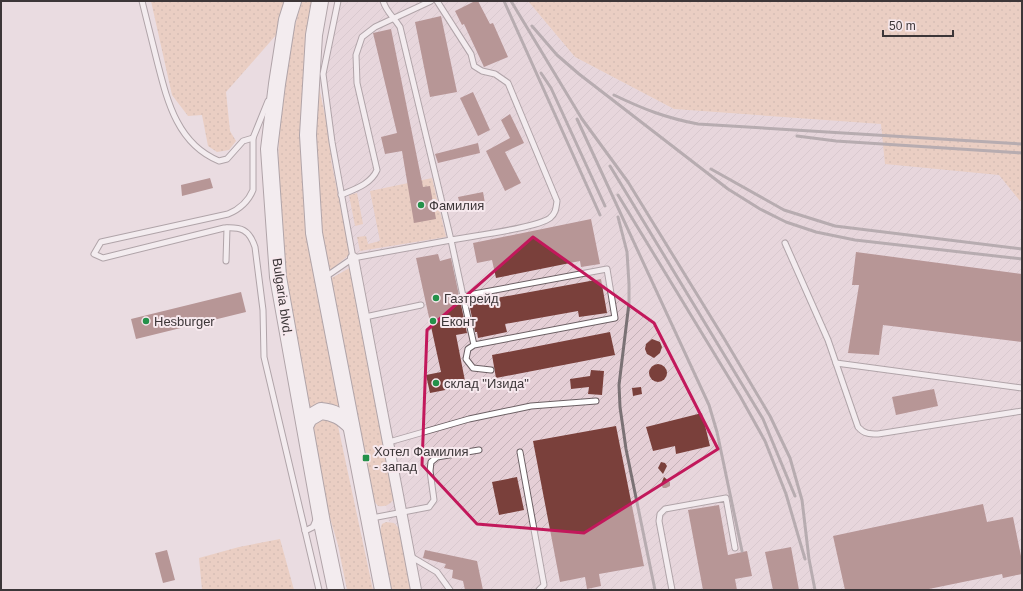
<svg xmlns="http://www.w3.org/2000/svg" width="1023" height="591" viewBox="0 0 1023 591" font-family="Helvetica,sans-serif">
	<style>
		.industrial { fill: url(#industrial-furrows) }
		.grass { fill: url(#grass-dots) }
		.building { fill: #7a403b }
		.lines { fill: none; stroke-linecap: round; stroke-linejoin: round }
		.service-casing { stroke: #6c6064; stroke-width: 7 }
		.minor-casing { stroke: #6c6064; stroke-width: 12 }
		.trunk-casing { stroke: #6c6064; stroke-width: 18 }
		.service { stroke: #fff; stroke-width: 5 }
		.minor { stroke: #fff; stroke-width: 10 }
		.trunk { stroke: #fff; stroke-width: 16 }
		.rail { stroke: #7a7174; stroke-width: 3 }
		.marked { fill: none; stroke: #c2185b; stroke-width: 3; stroke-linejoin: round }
		.poi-dot { fill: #24914a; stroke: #f7e9ee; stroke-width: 1.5 }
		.labels { text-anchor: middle; stroke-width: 4; stroke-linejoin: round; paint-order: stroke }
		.poi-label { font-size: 13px; fill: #3c3638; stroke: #f7e9ee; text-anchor: start }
		.street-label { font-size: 13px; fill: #3c3638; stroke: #f7e9ee }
	</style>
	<defs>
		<pattern id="industrial-furrows" width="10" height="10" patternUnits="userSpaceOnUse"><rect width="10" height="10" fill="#e5cfd6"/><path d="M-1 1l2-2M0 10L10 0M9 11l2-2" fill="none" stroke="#c5b2b8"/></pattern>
		<pattern id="grass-dots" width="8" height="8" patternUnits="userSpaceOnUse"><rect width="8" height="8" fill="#eabd9d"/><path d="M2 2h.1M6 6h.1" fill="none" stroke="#bf9a81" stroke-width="1.8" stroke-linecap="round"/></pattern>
	</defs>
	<rect width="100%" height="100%" fill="#eadce1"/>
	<path class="industrial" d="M 336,1 L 528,1 L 575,57 L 674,109 L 1022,134 L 1022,590 L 402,590 L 358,360 L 327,185 L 323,119 L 326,54 Z"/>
	<g class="grass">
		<path d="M 151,1 L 286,1 L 277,34 L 226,92 L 230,131 L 236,141 L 229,150 L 217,152 L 208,146 L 202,115 L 188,116 L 172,95 Z"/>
		<path d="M 302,1 L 317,1 L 314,266 L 340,410 L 307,413 C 300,374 291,334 286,294 C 275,197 272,96 302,1 Z"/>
		<path d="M 528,1 L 1022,1 L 1022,201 L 1020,201 L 999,175 L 885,164 L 881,124 L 674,109 L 575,57 Z"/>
		<path d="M 317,77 L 334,159 L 331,160 L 350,254 L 331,270 L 325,268 C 314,204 314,141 317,77 Z"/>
		<path d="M 432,178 L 446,237 L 360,251 L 357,237 L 366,236 L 368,244 L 380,241 L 370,191 Z"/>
		<path d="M 357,193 L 363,224 L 355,226 L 349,195 Z"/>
		<path d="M 353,266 L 395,498 C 390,504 387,507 378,506 L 374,501 L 359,422 L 347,391 L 328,280 Z"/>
		<path d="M 322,416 L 332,419 L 338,426 L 373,590 L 347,590 L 338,545 L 325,501 L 311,428 L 314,421 Z"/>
		<path d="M 386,522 L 394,523 L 403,533 L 414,590 L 391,590 L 380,531 L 382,524 Z"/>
		<path d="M 280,539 L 294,590 L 202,590 L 199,558 L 239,547 Z"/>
	</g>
	<g class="building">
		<path d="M 475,1 L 478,1 L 490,24 L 493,23 L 508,57 L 484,67 L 464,24 L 462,25 L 455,11 Z"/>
		<path d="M 441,16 L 457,92 L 430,97 L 415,22 Z"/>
		<path d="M 391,29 L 423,187 L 430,186 L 436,219 L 414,223 L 402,151 L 385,154 L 381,137 L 397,133 L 373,33 Z"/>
		<path d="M 473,92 L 490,130 L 478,136 L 460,98 Z"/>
		<path d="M 510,114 L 524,143 L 505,152 L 521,183 L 505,191 L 486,151 L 510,138 L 501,120 Z"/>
		<path d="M 478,143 L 480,153 L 438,163 L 435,154 Z"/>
		<path d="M 210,178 L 213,188 L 182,196 L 181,185 Z"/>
		<path d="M 483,192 L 485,203 L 461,208 L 458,197 Z"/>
		<path d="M 591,219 L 600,264 L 581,267 L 580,261 L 496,278 L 492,260 L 477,263 L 473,243 Z"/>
		<path d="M 856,252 L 1022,274 L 1022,342 L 883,325 L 879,355 L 848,353 L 859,285 L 852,285 Z"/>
		<path d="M 438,254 L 440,261 L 451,258 L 467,333 L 456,335 L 466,386 L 430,393 L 426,375 L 441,372 L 416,258 Z"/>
		<path d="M 601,279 L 607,313 L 579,317 L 578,311 L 505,324 L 507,332 L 478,338 L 477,332 L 475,332 L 469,303 Z"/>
		<path d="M 241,292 L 246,312 L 136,339 L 131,319 Z"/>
		<path d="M 610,332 L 615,355 L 496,378 L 492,355 Z"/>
		<path d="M 652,339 L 660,342 L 662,347 L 660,353 L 654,358 L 647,354 L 645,349 L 646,344 Z"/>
		<circle cx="658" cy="373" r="9"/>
		<path d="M 591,370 L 604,371 L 602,395 L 588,394 L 589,387 L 571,389 L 570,379 L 590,376 Z"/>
		<path d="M 641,387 L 642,394 L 633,396 L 632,388 Z"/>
		<path d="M 934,389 L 938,406 L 896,415 L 892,397 Z"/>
		<path d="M 702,413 L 710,446 L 676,454 L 675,446 L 653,451 L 646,427 Z"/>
		<path d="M 616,426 L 644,566 L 599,574 L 601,586 L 587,589 L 585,577 L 560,582 L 533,441 Z"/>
		<path d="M 661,462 L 665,463 L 667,466 L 663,474 L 658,468 Z"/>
		<path d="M 517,477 L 524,510 L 499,515 L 492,482 Z"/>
		<path d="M 664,477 L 670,482 L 670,486 L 666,488 L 663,488 L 661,484 Z"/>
		<path d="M 983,504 L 987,522 L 1013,517 L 1022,561 L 1022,574 L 1003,578 L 1002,574 L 924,590 L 845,590 L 833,536 Z"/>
		<path d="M 719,505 L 728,555 L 747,551 L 752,576 L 735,579 L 737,590 L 703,590 L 688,510 Z"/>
		<path d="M 791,547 L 799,590 L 773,590 L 765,552 Z"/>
		<path d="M 167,550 L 175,580 L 163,583 L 155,553 Z"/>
		<path d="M 425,550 L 477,561 L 483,590 L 465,590 L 463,581 L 452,578 L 453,570 L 444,568 L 446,564 L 423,558 Z"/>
	</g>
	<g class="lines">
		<g class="service-casing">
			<g id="service">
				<path d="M 142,1 C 147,21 152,41 157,61 C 167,100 177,144 219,161 L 227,159 L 243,141 L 253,138"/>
				<path d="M 338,1 L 323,74 L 332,142 L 353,258"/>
				<path d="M 383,1 C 387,13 393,16 400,27 L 451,240 C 471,236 537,228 550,218 C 556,213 556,208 557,201 L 508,83 L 495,74 L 482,71 L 474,66 L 471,54 L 437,1"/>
				<path d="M 268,101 L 253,138 L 253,190 C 248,202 240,209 228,214 L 101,242 L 94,254 L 103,258 L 224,228 C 241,227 249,229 255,247 L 263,310 L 264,357 L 319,590"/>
				<path d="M 341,195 C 355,189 371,184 377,170 L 357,83 L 356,55 L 362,37 L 375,27 L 431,1"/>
				<path d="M 785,243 L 828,340 L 858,427 C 864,434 870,434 878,434 L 1022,411"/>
				<path d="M 226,261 L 227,228"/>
				<path d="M 324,278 L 353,258 L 451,240 L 463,296"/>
				<path d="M 365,317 L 421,305"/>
				<path d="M 474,345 L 463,296 L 607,269 L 615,318 L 474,345 L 468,349 L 466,359 L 473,368 L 491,370"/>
				<path d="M 836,363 L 1022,388"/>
				<path d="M 389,442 L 469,419 L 531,406 L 596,401"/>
				<path d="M 520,452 L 544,585 L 539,590"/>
				<path d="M 372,518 L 429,507 L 434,500 L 430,471 L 431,462 L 437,457 L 479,450"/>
				<path d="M 305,531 L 313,527 L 316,520"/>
				<path d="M 410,556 L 437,572 L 450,590"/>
				<path d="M 672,590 L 659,521 L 660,514 L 665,509 L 726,498 L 735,548"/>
			</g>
		</g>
		<g class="minor-casing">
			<path id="minor" d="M 353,258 L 416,590"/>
		</g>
		<g class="trunk-casing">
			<g id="trunk">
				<path d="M 293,1 L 287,20 L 277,84 L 269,149 L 278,277 L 322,523 L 336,590"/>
				<path d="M 320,1 L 314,35 L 308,135 L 314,233 L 383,590"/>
				<path d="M 305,426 L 309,418 L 321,411 C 334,412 342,417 351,426"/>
			</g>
		</g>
		<use href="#service" class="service"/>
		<use href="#minor" class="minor"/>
		<use href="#trunk" class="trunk"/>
		<g class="rail">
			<path d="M 504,1 L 600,215"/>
			<path d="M 511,1 L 582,119 L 628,182 L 725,340 L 770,416 L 790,458 L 802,500 L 809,559 L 815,590"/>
			<path d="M 532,26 L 557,55 L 579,74 L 728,189 L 760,209 L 786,222 L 816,232 L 855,240 L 1022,259"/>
			<path d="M 541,73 L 551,88 L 605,206"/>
			<path d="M 614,95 C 643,109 666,118 698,124 L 1022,144"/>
			<path d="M 577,119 L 709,405 L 717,432 L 742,551"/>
			<path d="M 797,136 L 836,141 L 1022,153"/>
			<path d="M 610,166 L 763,419 L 795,496"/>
			<path d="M 711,169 L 784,210 L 835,226 L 1022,249"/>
			<path d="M 618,195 L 740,396 L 765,441 L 786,494 L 805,559"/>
			<path d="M 618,217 L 627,252 L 629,284 L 629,303 L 619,385 L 620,407 L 626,449 L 655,590"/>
		</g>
	</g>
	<path d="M0 0H1023V591H0ZM 533,237 L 654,323 L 718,449 L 584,533 L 477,524 L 422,465 L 427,330 Z" fill="#eadce1" fill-opacity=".55" fill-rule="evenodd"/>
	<path class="marked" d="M 533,237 L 654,323 L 718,449 L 584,533 L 477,524 L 422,465 L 427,330 Z"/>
	<g class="poi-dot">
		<circle cx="421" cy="205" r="4"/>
		<circle cx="436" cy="298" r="4"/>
		<circle cx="146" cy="321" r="4"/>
		<circle cx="433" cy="321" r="4"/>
		<circle cx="436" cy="383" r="4"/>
		<rect x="362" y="454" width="8" height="8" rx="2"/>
	</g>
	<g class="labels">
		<g class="poi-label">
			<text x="429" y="210">Фамилия</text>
			<text x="444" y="303">Газтрейд</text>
			<text x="154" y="326">Hesburger</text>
			<text x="441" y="326">Еконт</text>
			<text x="444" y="388">склад "Изида"</text>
			<text x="374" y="456">Хотел Фамилия<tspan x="374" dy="15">- запад</tspan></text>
		</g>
		<g class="street-label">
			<text transform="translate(283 297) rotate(82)" y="5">Bulgaria blvd.</text>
		</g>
	</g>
	<rect width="1023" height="591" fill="none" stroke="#3c3638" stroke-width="4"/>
	<path d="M883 30v6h70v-6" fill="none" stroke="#3c3638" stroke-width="2"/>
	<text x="889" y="30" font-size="12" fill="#3c3638" stroke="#f7e9ee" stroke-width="3" paint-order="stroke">50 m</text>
</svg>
